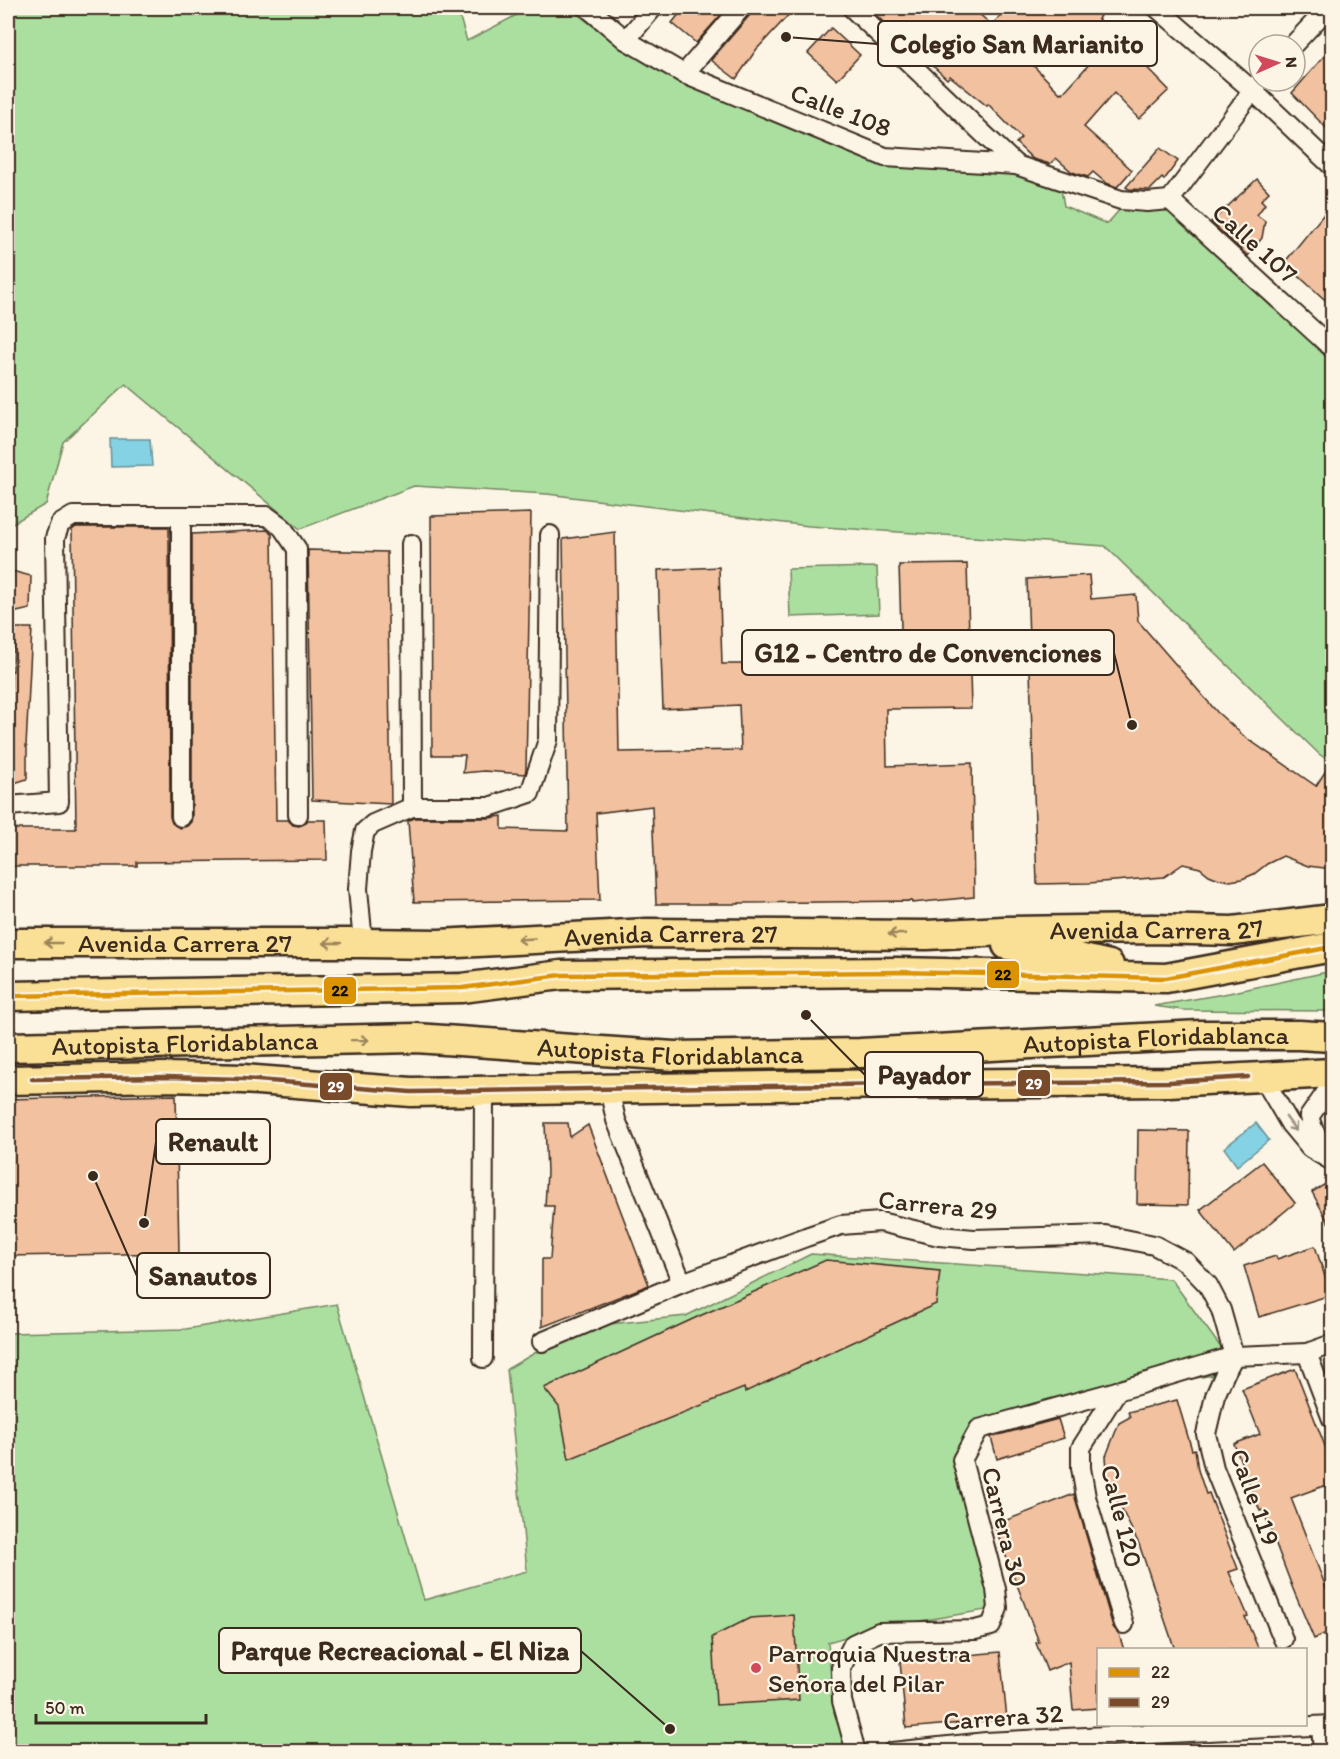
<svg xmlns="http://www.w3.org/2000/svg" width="1340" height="1759" viewBox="0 0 1340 1759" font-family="Itim,sans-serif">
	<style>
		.green { fill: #abdfa0; stroke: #73845f; stroke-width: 1.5 }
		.water { fill: #85d2e4; stroke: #678f95; stroke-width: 1.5 }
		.building { fill: #f1c1a0; stroke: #3b2a1e; stroke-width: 1.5; fill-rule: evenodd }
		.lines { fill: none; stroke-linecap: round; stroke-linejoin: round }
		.minor-casing { stroke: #3b2a1e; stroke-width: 22 }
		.trunk-casing { stroke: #3b2a1e; stroke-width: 33 }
		.minor { stroke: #fcf5e5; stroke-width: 18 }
		.trunk { stroke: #fadf96; stroke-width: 28 }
		.bus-1-casing { stroke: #fcf5e5; stroke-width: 9 }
		.bus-2-casing { stroke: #fcf5e5; stroke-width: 9 }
		.bus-1 { stroke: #db9304; stroke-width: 4.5 }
		.bus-2 { stroke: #7a4b2a; stroke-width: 4.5 }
		.oneway { stroke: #9a845a }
		.oneway2 { stroke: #9c9082 }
		.poi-dot { fill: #d1495b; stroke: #fcf5e5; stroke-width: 2 }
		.labels { text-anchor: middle; stroke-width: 4.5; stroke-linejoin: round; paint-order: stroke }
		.street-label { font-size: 26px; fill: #3b2a1e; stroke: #fcf5e5 }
		.poi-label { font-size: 26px; fill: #3b2a1e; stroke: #fcf5e5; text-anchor: start }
		.leader { fill: none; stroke: #3b2a1e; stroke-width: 2 }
		.callout-dot { fill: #3b2a1e; stroke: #fcf5e5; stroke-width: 2 }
		.callout { fill: #fcf5e5; stroke: #3b2a1e; stroke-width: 2 }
		.callout-label { font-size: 27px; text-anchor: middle; font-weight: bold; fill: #3b2a1e }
		.line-badge { stroke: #fcf5e5; stroke-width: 2 }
		.badge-label { font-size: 16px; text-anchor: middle; font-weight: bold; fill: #fff }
		.pale-badge-label { font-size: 16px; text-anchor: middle; font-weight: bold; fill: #111 }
	</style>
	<rect width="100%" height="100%" fill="#fcf5e5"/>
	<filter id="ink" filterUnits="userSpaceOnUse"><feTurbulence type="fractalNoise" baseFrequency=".0167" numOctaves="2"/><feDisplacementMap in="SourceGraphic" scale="12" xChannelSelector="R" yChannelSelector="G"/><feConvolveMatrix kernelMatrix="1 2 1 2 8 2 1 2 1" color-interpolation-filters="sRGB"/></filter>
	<g filter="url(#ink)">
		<g class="green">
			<path d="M 8,8 L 294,8 L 299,10 L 301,8 L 457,8 L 467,41 L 530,8 L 569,8 L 619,45 L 885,162 L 1001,169 L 1061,189 L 1064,206 L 1107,224 L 1122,207 L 1169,208 L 1332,356 L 1332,763 L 1319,754 L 1105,546 L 809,526 L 547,494 L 414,486 L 300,529 L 126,384 L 63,442 L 46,504 L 8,526 Z"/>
			<path d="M 877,567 L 879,614 L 790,617 L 788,569 Z"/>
			<path d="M 1332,971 L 1332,1011 L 1182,1010 L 1154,1006 L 1229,993 Z"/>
			<path d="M 811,1254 L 1171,1279 L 1238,1371 L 1117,1391 L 978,1429 L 962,1460 L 998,1608 L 877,1628 L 828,1642 L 834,1712 L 849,1751 L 8,1752 L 8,1333 L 186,1329 L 337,1304 L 424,1600 L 527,1571 L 507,1369 L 580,1327 L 686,1316 Z"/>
		</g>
		<g class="water">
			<path d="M 110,439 L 150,439 L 152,466 L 111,467 Z"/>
			<path d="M 1256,1123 L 1269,1140 L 1237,1166 L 1224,1148 Z"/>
		</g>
		<g class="building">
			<path d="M 684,8 L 727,8 L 696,43 L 672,23 Z"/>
			<path d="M 752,8 L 795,8 L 756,50 L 736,79 L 711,60 L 750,15 Z"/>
			<path d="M 879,8 L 972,8 L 992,25 L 1007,8 L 1090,8 L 1100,16 L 1098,19 L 1125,42 L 1124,44 L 1169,90 L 1139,119 L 1114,93 L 1084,127 L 1132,170 L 1117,187 L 1106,183 L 1093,172 L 1088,177 L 1072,172 L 1056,158 L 1050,164 L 1033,159 L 1016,143 L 1021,138 L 988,104 L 987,106 L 950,76 L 947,79 L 910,45 L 909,47 L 874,13 ZM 1056,30 L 1091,62 L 1063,93 L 1062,92 L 1060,93 L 1026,58 Z"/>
			<path d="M 831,28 L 860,55 L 837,80 L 808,53 Z"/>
			<path d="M 1332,47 L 1332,134 L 1292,93 Z"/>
			<path d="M 1160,148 L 1178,161 L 1164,180 L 1162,178 L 1150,190 L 1129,189 L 1126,187 Z"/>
			<path d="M 1257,179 L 1269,192 L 1261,200 L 1265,204 L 1257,215 L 1265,221 L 1262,238 L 1248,256 L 1211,222 Z"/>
			<path d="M 1332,204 L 1332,306 L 1284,263 Z"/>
			<path d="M 531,513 L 526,769 L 525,774 L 484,771 L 463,773 L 465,755 L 432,755 L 431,516 Z"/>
			<path d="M 76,527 L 169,527 L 170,817 L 172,823 L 180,828 L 187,826 L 191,822 L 192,817 L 192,534 L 267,530 L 272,534 L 276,820 L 288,820 L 293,825 L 299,826 L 304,824 L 308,820 L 326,820 L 327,860 L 137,862 L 137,866 L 10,866 L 9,829 L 76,829 L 72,530 Z"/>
			<path d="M 615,532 L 619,752 L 741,750 L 739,705 L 663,709 L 658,570 L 719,567 L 722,664 L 816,664 L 816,659 L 902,659 L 899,565 L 967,564 L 971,708 L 886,709 L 887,766 L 972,763 L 974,897 L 912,903 L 912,901 L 739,903 L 739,904 L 656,904 L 652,806 L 596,813 L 600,900 L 414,902 L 408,821 L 414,818 L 489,818 L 502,816 L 502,829 L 568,831 L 563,539 Z"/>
			<path d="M 308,550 L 387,552 L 391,804 L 312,800 Z"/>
			<path d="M 8,570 L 31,576 L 30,609 L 8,614 Z"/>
			<path d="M 1089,575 L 1091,599 L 1136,595 L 1138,621 L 1217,712 L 1245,737 L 1316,786 L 1332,761 L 1332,869 L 1308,866 L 1283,856 L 1267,864 L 1254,874 L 1242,879 L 1230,881 L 1219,879 L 1209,875 L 1200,868 L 1183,864 L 1164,877 L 1089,883 L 1037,884 L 1027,579 Z"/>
			<path d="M 14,628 L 32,628 L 26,747 L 27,747 L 27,779 L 8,785 L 8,710 L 10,710 L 11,671 L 13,671 Z"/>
			<path d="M 176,1095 L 179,1253 L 8,1256 L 8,1099 Z"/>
			<path d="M 545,1123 L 568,1123 L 570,1137 L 588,1125 L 649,1285 L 542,1327 L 542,1259 L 550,1259 L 554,1206 L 545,1206 L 547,1172 Z"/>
			<path d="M 1138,1130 L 1189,1131 L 1188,1205 L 1137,1204 Z"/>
			<path d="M 1262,1162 L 1295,1203 L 1234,1253 L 1200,1210 Z"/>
			<path d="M 1332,1180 L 1332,1229 L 1312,1192 Z"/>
			<path d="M 1315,1246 L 1331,1295 L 1259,1317 L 1244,1266 L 1276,1256 L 1277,1259 Z"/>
			<path d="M 826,1260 L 940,1271 L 936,1304 L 745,1392 L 744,1388 L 569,1459 L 559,1407 L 544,1388 L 695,1318 Z"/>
			<path d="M 1295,1369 L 1332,1464 L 1332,1483 L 1291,1498 L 1327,1590 L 1328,1589 L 1332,1599 L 1332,1630 L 1314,1639 L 1293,1589 L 1263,1510 L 1260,1511 L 1234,1444 L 1260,1434 L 1242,1389 Z"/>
			<path d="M 1177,1400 L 1192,1450 L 1195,1449 L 1198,1470 L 1206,1494 L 1209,1493 L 1238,1569 L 1229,1572 L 1248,1616 L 1245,1617 L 1259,1650 L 1175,1650 L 1139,1544 L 1108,1482 L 1106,1456 L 1119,1423 L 1130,1417 L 1128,1412 Z"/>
			<path d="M 1058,1419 L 1064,1438 L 997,1459 L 991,1437 Z"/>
			<path d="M 1074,1494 L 1113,1627 L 1119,1634 L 1124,1650 L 1098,1650 L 1098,1708 L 1073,1710 L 1069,1662 L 1047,1671 L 1036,1643 L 1039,1642 L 994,1525 Z"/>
			<path d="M 794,1615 L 799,1700 L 716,1705 L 712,1637 L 750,1618 Z"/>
			<path d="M 1000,1652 L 1007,1719 L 906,1728 L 900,1661 Z"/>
		</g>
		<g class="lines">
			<g class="minor-casing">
				<g id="minor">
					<path d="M 588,8 L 626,40 L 684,74 L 885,157 L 1016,165 L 1121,200 L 1147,202 L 1170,200"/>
					<path d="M 852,8 L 1016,165"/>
					<path d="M 1157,8 L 1252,90 L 1332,166"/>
					<path d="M 626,40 L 653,8"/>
					<path d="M 1293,45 L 1328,8"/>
					<path d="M 684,74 L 741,8"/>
					<path d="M 1170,200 L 1332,348"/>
					<path d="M 1170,200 L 1259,82"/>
					<path d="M 411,544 L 412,807"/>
					<path d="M 8,806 L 59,802 L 55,538 L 60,524 L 73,516 L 267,516 L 282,527 L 297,549 L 298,815"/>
					<path d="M 181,817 L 181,516"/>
					<path d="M 363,943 L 358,889 L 361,851 L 365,831 L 373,824 L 412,807 L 489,807 L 530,793 L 548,740 L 550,535"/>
					<path d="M 1262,1076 L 1290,1124 L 1310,1148 L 1332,1161"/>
					<path d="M 609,1089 L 616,1120 L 682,1283"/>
					<path d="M 1330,1157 L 1314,1131 L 1309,1117 L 1332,1084"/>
					<path d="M 542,1342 L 682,1283 L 806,1237 L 841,1225 L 880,1222 L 939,1236 L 974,1239 L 1105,1235 L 1154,1245 L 1186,1262 L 1208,1285 L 1221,1310 L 1234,1356 L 1226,1371 L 1215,1396 L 1206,1434 L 1214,1468 L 1283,1639"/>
					<path d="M 1307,1353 L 1332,1419"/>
					<path d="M 483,1358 L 484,1091"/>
					<path d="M 1117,1391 L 1081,1448 L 1081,1468 L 1086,1497 L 1124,1624"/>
					<path d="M 1321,1726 L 1323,1752"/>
					<path d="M 856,1752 L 842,1701 L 841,1668 L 853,1644 L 879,1632 L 975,1630 L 991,1626 L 998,1608 L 996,1589 L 962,1460 L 979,1429 L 1117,1391 L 1234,1356 L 1307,1353 L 1332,1344"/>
					<path d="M 892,1752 L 986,1742 L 1332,1725"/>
				</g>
			</g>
			<g class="trunk-casing">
				<g id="trunk">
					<path id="s1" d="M 8,943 L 363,943 L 439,944 L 648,933 L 927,935 L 1003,931 L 1152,929 L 1233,931 L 1332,919"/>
					<path d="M 1007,945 L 1047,951 L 1109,965"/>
					<path d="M 8,996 L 462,988 L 561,975 L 897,972 L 1166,978 L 1332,947"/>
					<path id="s2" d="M 8,1047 L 416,1038 L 674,1056 L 860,1053 L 1200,1035 L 1299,1035 L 1332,1037"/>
					<path d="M 8,1080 L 166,1077 L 243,1079 L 411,1092 L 896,1084 L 1169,1082 L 1332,1073"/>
				</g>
			</g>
			<use href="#minor" class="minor"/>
			<use href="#trunk" class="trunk"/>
			<g class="bus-1-casing">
				<path id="bus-1" d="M 8,996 L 462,988 L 561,975 L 897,972 L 1166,978 L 1332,947"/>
			</g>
			<g class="bus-2-casing">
				<path id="bus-2" d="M 32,1079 L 166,1077 L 243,1079 L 411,1092 L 896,1084 L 1169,1082 L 1248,1077"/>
			</g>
			<use href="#bus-1" class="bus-1"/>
			<use href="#bus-2" class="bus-2"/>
		</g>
		<defs><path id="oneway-shaft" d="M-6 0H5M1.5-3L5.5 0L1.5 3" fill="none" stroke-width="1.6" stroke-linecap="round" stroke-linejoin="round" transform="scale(1.5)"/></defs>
		<g class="oneway">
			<use href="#oneway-shaft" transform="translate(897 934) rotate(-180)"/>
			<use href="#oneway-shaft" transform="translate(526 939) rotate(177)"/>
			<use href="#oneway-shaft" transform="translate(53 943) rotate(180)"/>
			<use href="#oneway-shaft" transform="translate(332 943) rotate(180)"/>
			<use href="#oneway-shaft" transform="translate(360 1040) rotate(-1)"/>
		</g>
		<use class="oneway2" href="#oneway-shaft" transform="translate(1291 1124) rotate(54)"/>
	</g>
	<circle class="poi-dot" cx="756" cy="1668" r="6"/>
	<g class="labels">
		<g class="street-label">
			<text transform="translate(841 110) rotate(21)" y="9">Calle 108</text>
			<text transform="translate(1255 243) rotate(42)" y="9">Calle 107</text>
			<text dy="9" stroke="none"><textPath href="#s1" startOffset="1149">Avenida Carrera 27</textPath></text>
			<text dy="9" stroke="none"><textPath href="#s1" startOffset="663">Avenida Carrera 27</textPath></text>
			<text dy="9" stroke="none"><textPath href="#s1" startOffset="177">Avenida Carrera 27</textPath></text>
			<text dy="9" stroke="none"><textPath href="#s2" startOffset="1149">Autopista Floridablanca</textPath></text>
			<text dy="9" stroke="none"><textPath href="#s2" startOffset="177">Autopista Floridablanca</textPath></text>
			<text dy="9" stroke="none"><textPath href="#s2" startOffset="663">Autopista Floridablanca</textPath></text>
			<text transform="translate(938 1205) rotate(6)" y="9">Carrera 29</text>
			<text transform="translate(1255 1497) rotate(70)" y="9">Calle 119</text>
			<text transform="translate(1122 1516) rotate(76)" y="9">Calle 120</text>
			<text transform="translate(1005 1527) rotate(76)" y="9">Carrera 30</text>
			<text transform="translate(1003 1717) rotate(-4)" y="9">Carrera 32</text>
		</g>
		<g class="poi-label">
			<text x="768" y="1662">Parroquia Nuestra<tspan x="768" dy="30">Señora del Pilar</tspan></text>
		</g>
	</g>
	<path class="leader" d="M786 37L878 44M1132 725L1114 653M806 1015L865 1075M144 1223L156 1142M93 1176L137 1276M670 1729L581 1651"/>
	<g class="callout-dot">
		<circle cx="786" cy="37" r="6"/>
		<circle cx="1132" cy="725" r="6"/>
		<circle cx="806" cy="1015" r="6"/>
		<circle cx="144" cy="1223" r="6"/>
		<circle cx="93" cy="1176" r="6"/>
		<circle cx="670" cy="1729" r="6"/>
	</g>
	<g class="callout">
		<rect x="878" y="21" width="279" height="45" rx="6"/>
		<rect x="742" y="630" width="372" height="45" rx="6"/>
		<rect x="865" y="1052" width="118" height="45" rx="6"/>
		<rect x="156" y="1119" width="114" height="45" rx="6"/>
		<rect x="137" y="1253" width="133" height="45" rx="6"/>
		<rect x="219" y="1628" width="362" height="45" rx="6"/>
	</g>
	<g class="callout-label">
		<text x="1017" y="53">Colegio San Marianito</text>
		<text x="928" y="662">G12 - Centro de Convenciones</text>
		<text x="924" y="1084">Payador</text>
		<text x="213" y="1151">Renault</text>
		<text x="203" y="1285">Sanautos</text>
		<text x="400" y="1660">Parque Recreacional - El Niza</text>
	</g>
	<g class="line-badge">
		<rect x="986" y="960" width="34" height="29" rx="6" fill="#db9304"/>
		<rect x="323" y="976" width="34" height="29" rx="6" fill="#db9304"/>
		<rect x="1017" y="1069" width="34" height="28" rx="6" fill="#7a4b2a"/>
		<rect x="319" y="1072" width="34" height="29" rx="6" fill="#7a4b2a"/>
	</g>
	<g class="badge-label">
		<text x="1034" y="1089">29</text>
		<text x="336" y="1092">29</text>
	</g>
	<g class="pale-badge-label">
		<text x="1003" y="980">22</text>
		<text x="340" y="996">22</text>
	</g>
	<rect width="1340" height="1759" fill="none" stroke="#fcf5e5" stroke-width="30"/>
	<rect x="15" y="15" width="1310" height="1729" fill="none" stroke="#3b2a1e" stroke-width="2" filter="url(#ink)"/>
	<rect x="1097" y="1648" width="210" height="78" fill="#fcf5e5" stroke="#afa495" stroke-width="1.5"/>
	<rect x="1109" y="1668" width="30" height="9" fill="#db9304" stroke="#afa495" stroke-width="1.5"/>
	<text x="1151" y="1678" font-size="18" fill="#3b2a1e">22</text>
	<rect x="1109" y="1698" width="30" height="9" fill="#7a4b2a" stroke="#afa495" stroke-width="1.5"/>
	<text x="1151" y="1708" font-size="18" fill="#3b2a1e">29</text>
	<g transform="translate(1277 63) rotate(87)"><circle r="28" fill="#fcf5e5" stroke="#afa495" stroke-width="1.5"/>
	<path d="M0-4.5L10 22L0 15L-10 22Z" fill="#d1495b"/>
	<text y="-9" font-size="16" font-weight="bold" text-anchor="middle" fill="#3b2a1e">N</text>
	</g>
	<path d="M36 1714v9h170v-9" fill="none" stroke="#3b2a1e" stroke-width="3"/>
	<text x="45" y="1714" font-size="18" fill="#3b2a1e" stroke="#fcf5e5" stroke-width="4.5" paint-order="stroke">50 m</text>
</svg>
